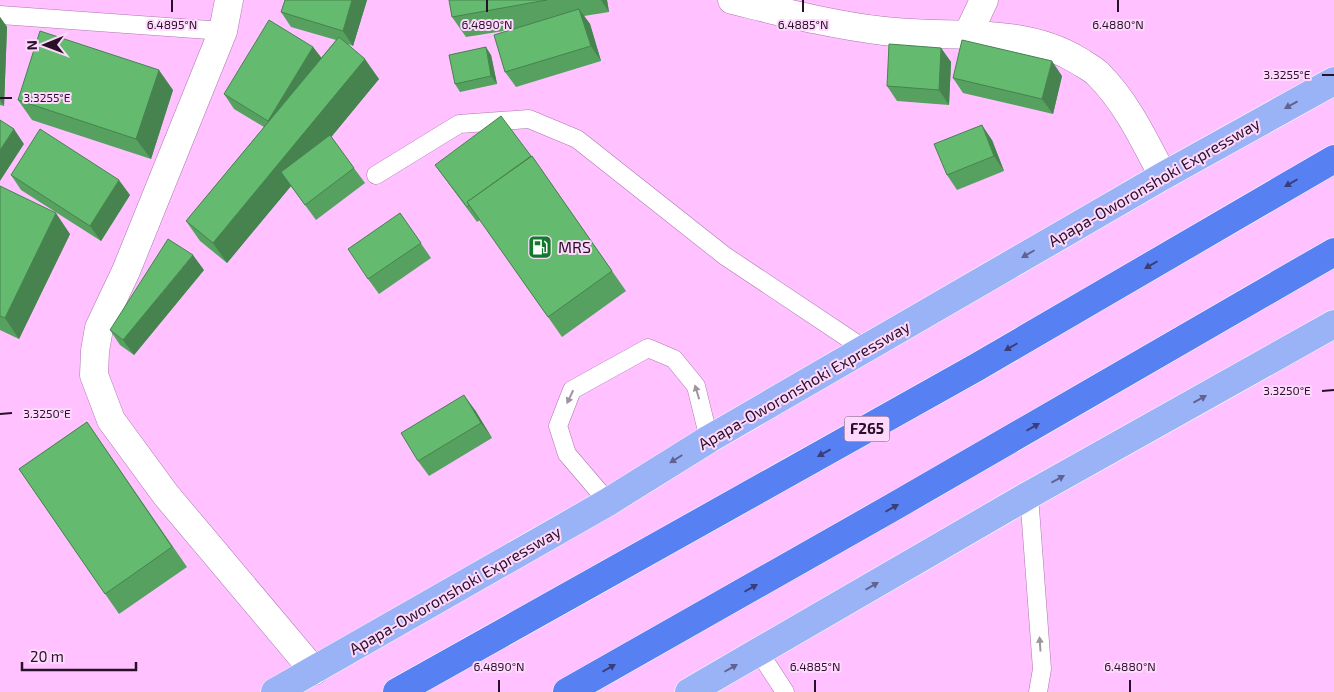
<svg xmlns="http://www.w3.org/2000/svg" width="1334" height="692" viewBox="0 0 1334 692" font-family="'Exo 2',sans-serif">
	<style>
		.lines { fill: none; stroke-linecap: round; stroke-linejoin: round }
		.lane-casing { stroke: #ae75af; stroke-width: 19 }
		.street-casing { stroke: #ae75af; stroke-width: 29 }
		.primary-casing { stroke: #fff; stroke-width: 29 }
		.highway-casing { stroke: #fff; stroke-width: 29 }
		.lane { stroke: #fff; stroke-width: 18 }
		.street { stroke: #fff; stroke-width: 28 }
		.primary { stroke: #9ab3f7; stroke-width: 28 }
		.highway { stroke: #5780f2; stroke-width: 28 }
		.wall { fill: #56a15f }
		.shaded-wall { fill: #46834e }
		.building { fill: #64bb6f; stroke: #46834e }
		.oneway { fill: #616290 }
		.oneway2 { fill: #3b3d79 }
		.oneway3 { fill: #9e949e }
		.ticks { fill: none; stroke: #281128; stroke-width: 2 }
		.labels { text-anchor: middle; stroke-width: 4; stroke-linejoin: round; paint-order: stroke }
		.shield { fill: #fed9fd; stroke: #684d68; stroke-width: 1 }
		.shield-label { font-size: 15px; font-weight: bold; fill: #281128 }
		.street-label { font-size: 16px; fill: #281128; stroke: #fed9fd }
		.poi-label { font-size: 16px; fill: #281128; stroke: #fed9fd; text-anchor: start }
		.ticks-label { font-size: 12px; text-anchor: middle; fill: #281128; stroke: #fed9fd; stroke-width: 4; stroke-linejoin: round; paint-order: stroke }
	</style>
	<rect width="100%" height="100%" fill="#ffc1ff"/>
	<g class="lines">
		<g class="lane-casing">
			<g id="lane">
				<path d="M 0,15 L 223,31"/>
				<path d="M 376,175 L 459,124 L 529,119 L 577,139 L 725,256 L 866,350"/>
				<path d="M 1029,495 L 1042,669 L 1038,692"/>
				<path d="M 608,502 L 567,454 L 558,426 L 572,390 L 648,348 L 674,359 L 696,386 L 709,439"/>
				<path d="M 759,652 L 785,692"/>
			</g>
		</g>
		<g class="street-casing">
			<g id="street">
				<path d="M 229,0 L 223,31 L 126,271 L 99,328 L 95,351 L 94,375 L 111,420 L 166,495 L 314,671"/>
				<path d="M 732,0 C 782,12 832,25 884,31 C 948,39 1021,25 1079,61 C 1085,65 1093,69 1098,74 C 1127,103 1144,140 1163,176"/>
				<path d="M 968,34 L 984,0"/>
			</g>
		</g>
		<g class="primary-casing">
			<g id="primary">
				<path d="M 275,692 L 608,502 L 709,439 L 1163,176 L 1334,81"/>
				<path d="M 689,692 L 1029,495 L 1334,324"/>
			</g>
		</g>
		<g class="highway-casing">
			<g id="highway">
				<path d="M 397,692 L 977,367 L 1334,159"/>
				<path d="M 567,692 L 900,503 L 1334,252"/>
			</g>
		</g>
		<use href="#lane" class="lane"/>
		<use href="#street" class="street"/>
		<use href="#primary" class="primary"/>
		<use href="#highway" class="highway"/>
	</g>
	<g class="wall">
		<path d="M 367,0 L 353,46 L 348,44 L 379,79 L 331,137 L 365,183 L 316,220 L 291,186 L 227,263 L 200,241 L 186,221 L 264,127 L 234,109 L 224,94 L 313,47 L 321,58 L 336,40 L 291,27 L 281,12 Z"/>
		<path d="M 449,0 L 607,0 L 609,12 L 584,16 L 590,24 L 601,61 L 516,87 L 505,72 L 516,29 L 466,37 L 452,17 Z"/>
		<path d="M 0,17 L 7,27 L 4,106 L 0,105 Z"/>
		<path d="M 941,48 L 951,62 L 949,105 L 897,101 L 887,86 Z"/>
		<path d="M 491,55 L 497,84 L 460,92 L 455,84 Z"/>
		<path d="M 1062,76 L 1053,114 L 963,93 L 953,78 Z"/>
		<path d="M 173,90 L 151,159 L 32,120 L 18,100 Z"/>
		<path d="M 992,140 L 1004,171 L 957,190 L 947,175 Z"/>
		<path d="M 531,156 L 532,156 L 626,291 L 562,337 L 480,220 L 477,222 L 435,165 Z"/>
		<path d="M 11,175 L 130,195 L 101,241 L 21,190 Z"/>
		<path d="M 0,186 L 70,234 L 19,339 L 0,330 Z"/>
		<path d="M 400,213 L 431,258 L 379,294 L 368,279 Z"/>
		<path d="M 204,270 L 134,355 L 120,345 L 110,330 Z"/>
		<path d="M 475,410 L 492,438 L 429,476 L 418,461 Z"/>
		<path d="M 87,422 L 187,567 L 119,614 L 19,469 Z"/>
	</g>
	<g class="shaded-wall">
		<path d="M 352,0 L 367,0 L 353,46 L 343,31 Z"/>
		<path d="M 601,0 L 607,0 L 609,12 Z"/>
		<path d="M 579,9 L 590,24 L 601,61 L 591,46 Z"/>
		<path d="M 0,17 L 7,27 L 4,106 L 0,100 Z"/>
		<path d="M 313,47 L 324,61 L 278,136 L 268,121 Z"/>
		<path d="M 486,47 L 491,55 L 497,84 L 491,76 Z"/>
		<path d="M 941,48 L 951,62 L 949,105 L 939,90 Z"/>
		<path d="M 365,59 L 379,79 L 291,186 L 281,172 L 291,186 L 227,263 L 213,243 Z"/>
		<path d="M 1052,61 L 1062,76 L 1053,114 L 1042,99 Z"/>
		<path d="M 159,70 L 173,90 L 151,159 L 136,139 Z"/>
		<path d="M 982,125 L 992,140 L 1004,171 L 994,156 Z"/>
		<path d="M 14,129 L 24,144 L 0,181 L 0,150 Z"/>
		<path d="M 119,180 L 130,195 L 101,241 L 90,226 Z"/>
		<path d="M 56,213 L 70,234 L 19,339 L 5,318 Z"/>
		<path d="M 193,255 L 204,270 L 134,355 L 123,340 Z"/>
		<path d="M 464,395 L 475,410 L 492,438 L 481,423 Z"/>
	</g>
	<g class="building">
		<path d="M 285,0 L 352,0 L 343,31 L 281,12 Z"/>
		<path d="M 449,0 L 547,0 L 452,17 Z"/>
		<path d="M 579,9 L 591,46 L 505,72 L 494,35 Z"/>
		<path d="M 269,20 L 313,47 L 268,121 L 224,94 Z"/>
		<path d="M 40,31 L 159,70 L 136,139 L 18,100 Z"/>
		<path d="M 339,37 L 365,59 L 213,243 L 186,221 Z"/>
		<path d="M 962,40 L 1052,61 L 1042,99 L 953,78 Z"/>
		<path d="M 889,44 L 941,48 L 939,90 L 887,86 Z"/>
		<path d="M 486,47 L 491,76 L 455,84 L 449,55 Z"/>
		<path d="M 501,116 L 531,156 L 467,202 L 469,205 L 467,207 L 435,165 Z"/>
		<path d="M 0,120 L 14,129 L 0,150 Z"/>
		<path d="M 982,125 L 994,156 L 947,175 L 934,144 Z"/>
		<path d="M 40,129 L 119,180 L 90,226 L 11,175 Z"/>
		<path d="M 330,135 L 354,168 L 305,205 L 281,172 Z"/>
		<path d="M 532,156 L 612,271 L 548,317 L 467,202 Z"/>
		<path d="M 0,186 L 56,213 L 5,318 L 0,316 Z"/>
		<path d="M 400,213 L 421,243 L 368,279 L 348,249 Z"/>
		<path d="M 168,239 L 193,255 L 123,340 L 110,330 Z"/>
		<path d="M 464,395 L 481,423 L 418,461 L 401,433 Z"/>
		<path d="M 87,422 L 172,547 L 105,594 L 19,469 Z"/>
	</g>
	<defs><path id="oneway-solid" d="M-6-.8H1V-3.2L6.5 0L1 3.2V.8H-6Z" transform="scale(1.25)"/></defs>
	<g class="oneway">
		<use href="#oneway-solid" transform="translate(1291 105) rotate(151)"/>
		<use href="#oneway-solid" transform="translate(1028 254) rotate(150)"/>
		<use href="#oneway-solid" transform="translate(1200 399) rotate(-29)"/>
		<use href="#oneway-solid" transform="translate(676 459) rotate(148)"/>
		<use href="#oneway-solid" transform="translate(1058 479) rotate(-29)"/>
		<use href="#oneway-solid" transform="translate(872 586) rotate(-30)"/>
		<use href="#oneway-solid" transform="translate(731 668) rotate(-30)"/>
	</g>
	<g class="oneway2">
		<use href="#oneway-solid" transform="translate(1291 183) rotate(150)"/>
		<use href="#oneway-solid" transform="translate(1151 265) rotate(150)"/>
		<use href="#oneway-solid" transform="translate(1011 347) rotate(150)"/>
		<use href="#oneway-solid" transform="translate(1033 427) rotate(-30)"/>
		<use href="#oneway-solid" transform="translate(824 453) rotate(151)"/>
		<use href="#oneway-solid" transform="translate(892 508) rotate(-30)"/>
		<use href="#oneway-solid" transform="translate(751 588) rotate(-30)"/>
		<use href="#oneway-solid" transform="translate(609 668) rotate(-30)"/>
	</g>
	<g class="oneway3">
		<use href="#oneway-solid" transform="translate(697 392) rotate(-107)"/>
		<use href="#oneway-solid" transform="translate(570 397) rotate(115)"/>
		<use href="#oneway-solid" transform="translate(1040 644) rotate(-94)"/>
	</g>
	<path class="ticks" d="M 172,0 L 172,12M 487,0 L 487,12M 803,0 L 803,12M 1118,0 L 1118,12M 1322,75 L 1334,75M 0,98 L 12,98M 1322,391 L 1334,390M 0,414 L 12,413M 499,680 L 499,692M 815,680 L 815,692M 1130,680 L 1130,692"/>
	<defs>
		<g id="fuel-square" transform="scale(1.25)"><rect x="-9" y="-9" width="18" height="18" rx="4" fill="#12792c" stroke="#fed9fd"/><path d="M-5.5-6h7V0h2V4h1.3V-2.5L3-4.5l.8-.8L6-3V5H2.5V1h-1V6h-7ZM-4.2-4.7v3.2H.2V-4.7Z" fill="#fff"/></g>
	</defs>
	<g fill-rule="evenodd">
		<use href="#fuel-square" x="540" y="247"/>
	</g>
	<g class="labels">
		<rect class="shield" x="844.5" y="416.5" width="45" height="25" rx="4"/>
		<g class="shield-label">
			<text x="867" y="434">F265</text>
		</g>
		<g class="street-label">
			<text transform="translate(1154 182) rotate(-30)" y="6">Apapa-Oworonshoki Expressway</text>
			<text transform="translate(804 385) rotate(-30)" y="6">Apapa-Oworonshoki Expressway</text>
			<text transform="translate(455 590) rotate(-30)" y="6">Apapa-Oworonshoki Expressway</text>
		</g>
		<g class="poi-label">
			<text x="558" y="253">MRS</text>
		</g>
	</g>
	<g class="ticks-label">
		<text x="172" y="29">6.4895°N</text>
		<text x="487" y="29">6.4890°N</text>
		<text x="803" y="29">6.4885°N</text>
		<text x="1118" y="29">6.4880°N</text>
		<text x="1287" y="79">3.3255°E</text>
		<text x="47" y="102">3.3255°E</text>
		<text x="1287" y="395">3.3250°E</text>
		<text x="47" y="418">3.3250°E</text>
		<text x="499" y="671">6.4890°N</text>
		<text x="815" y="671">6.4885°N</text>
		<text x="1130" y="671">6.4880°N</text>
	</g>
	<g transform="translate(45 45) rotate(269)" stroke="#fed9fd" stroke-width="4" paint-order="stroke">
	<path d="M0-4L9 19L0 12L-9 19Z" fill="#281128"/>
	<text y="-8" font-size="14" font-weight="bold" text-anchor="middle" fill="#281128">N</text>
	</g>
	<path d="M22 662v8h114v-8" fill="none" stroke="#281128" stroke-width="2.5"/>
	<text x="30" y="662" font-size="15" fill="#281128" stroke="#fed9fd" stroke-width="4" paint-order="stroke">20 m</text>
</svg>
